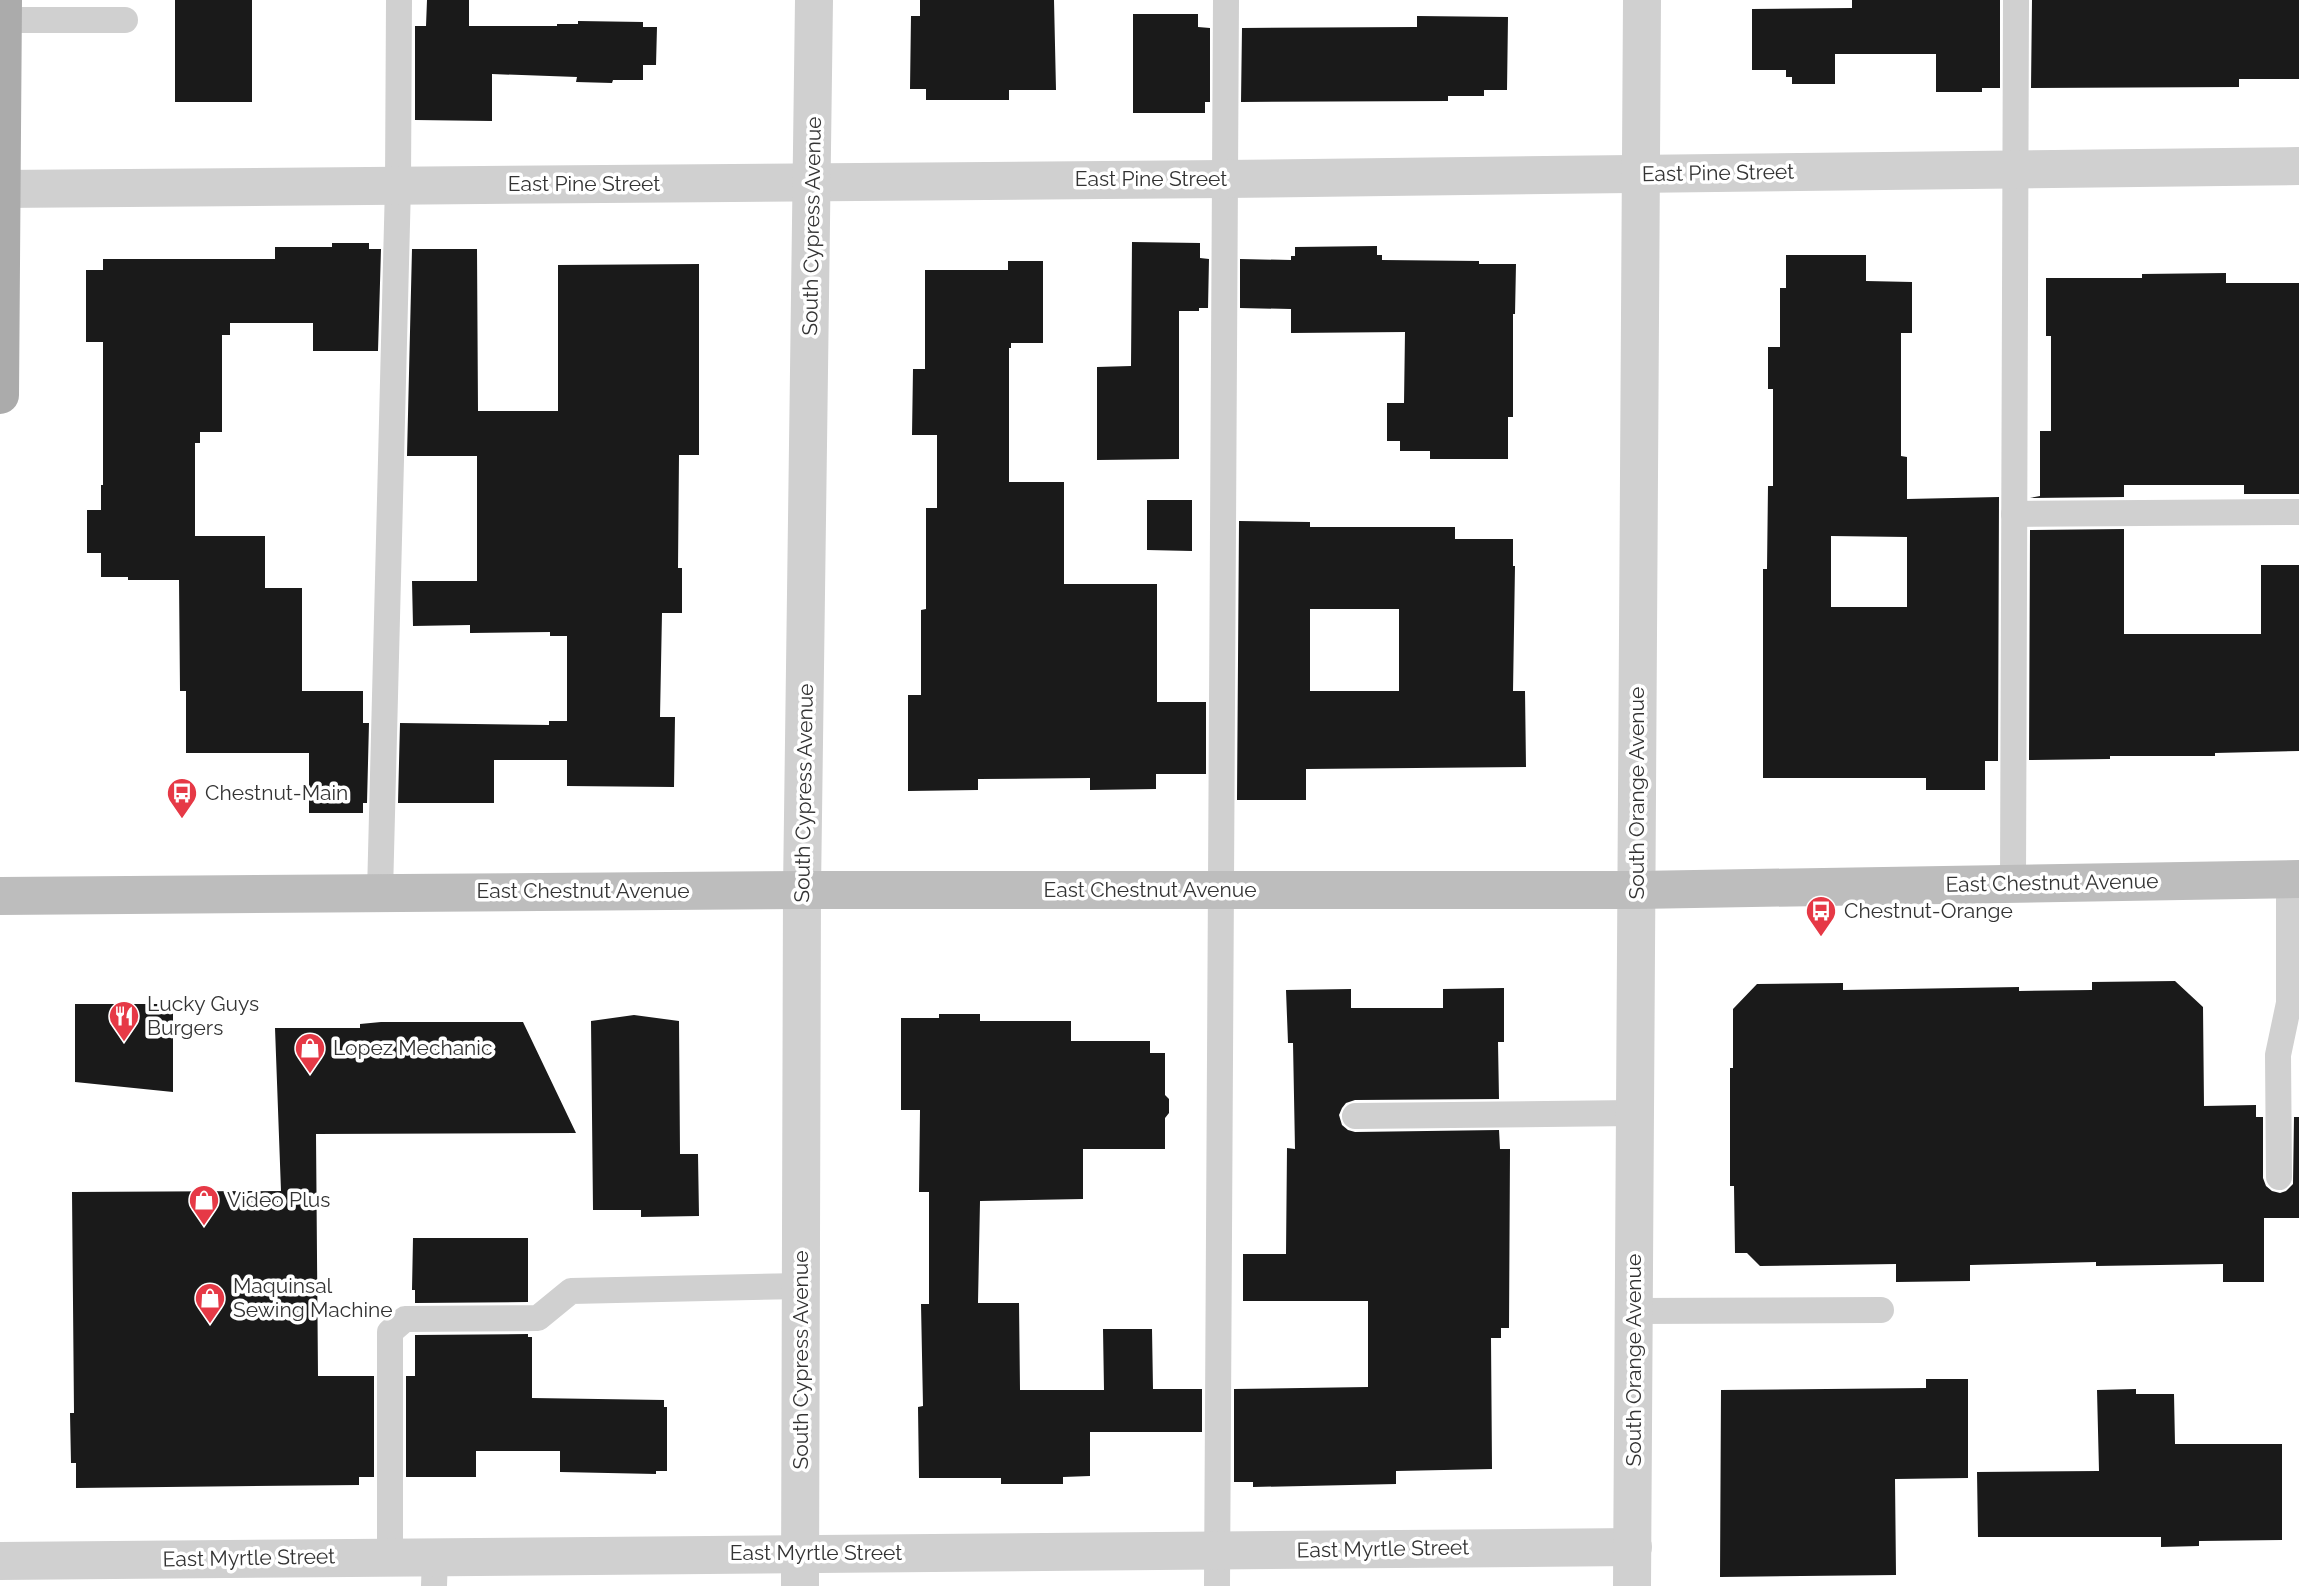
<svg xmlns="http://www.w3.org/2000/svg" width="2299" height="1586" viewBox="0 0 2299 1586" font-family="Raleway,sans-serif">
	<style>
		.building { fill: #1a1a1a; fill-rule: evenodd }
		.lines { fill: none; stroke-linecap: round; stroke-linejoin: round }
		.lane { stroke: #d0d0d0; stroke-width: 26 }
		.street { stroke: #d0d0d0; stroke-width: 38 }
		.secondary { stroke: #bdbdbd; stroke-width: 38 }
		.primary { stroke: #ababab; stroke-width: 38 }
		.labels { text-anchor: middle; stroke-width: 7; stroke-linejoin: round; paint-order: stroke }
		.street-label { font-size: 21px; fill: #333; stroke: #fff }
		.poi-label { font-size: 21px; fill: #333; stroke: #fff; text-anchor: start }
	</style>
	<rect width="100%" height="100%" fill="#fff"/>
	<g class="building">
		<rect x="175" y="0" width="77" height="102"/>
		<path d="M 427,0 L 469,0 L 469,26 L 557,26 L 557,24 L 578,24 L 578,21 L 643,22 L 643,27 L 657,27 L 656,65 L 643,65 L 643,80 L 613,80 L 612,83 L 576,82 L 577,77 L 492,74 L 492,121 L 415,120 L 415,26 L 426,26 Z"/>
		<path d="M 920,0 L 1054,0 L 1056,90 L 1009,90 L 1009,100 L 926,100 L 926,89 L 910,89 L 911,16 L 920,16 Z"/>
		<path d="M 1852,0 L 2000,0 L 2000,88 L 1982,88 L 1982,92 L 1936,92 L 1936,54 L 1835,54 L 1835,84 L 1792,84 L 1792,77 L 1786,77 L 1786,70 L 1752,70 L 1752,9 L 1852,8 Z"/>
		<path d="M 2032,0 L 2299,0 L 2299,79 L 2239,79 L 2239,87 L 2031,88 Z"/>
		<path d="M 1133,14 L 1198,14 L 1198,27 L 1210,28 L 1210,102 L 1205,102 L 1205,113 L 1133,113 Z"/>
		<path d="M 1417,16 L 1508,17 L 1507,90 L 1484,90 L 1484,96 L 1448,96 L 1448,101 L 1241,102 L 1242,28 L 1417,27 Z"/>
		<path d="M 1132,242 L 1200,243 L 1200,258 L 1209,259 L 1208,308 L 1199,308 L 1199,311 L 1179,311 L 1179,459 L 1097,460 L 1097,367 L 1131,366 Z"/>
		<path d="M 332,243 L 369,243 L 369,249 L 381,249 L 378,351 L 313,351 L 313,323 L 230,323 L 230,335 L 222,335 L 222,432 L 200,432 L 200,443 L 195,443 L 195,536 L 265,536 L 265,588 L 302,588 L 302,691 L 363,691 L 363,723 L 369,723 L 367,803 L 363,803 L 363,813 L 309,813 L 309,753 L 186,753 L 186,691 L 180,691 L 179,580 L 128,580 L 128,577 L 101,577 L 101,553 L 87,553 L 87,510 L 101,510 L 101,485 L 103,485 L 103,342 L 86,342 L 86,270 L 103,270 L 103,259 L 275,259 L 275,247 L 332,247 Z"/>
		<path d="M 1377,246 L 1377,255 L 1382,255 L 1382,260 L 1479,261 L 1479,264 L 1516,264 L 1515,314 L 1513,314 L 1513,417 L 1508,417 L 1508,459 L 1430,459 L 1430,451 L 1400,451 L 1400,441 L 1387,441 L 1387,403 L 1404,403 L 1405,332 L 1291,333 L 1291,309 L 1240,308 L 1240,259 L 1291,260 L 1291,256 L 1295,256 L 1295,247 Z"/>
		<path d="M 412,249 L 477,249 L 478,411 L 558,411 L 558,265 L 699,264 L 699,455 L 679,455 L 678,568 L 682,568 L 682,613 L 662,613 L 660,717 L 675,717 L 674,787 L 567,786 L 567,760 L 494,760 L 494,803 L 398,803 L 400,723 L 549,725 L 549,721 L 567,721 L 567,636 L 550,636 L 550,632 L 470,633 L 470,625 L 413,626 L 412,581 L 477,581 L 477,456 L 407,456 Z"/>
		<path d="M 1786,255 L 1866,255 L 1866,281 L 1912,282 L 1912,333 L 1901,333 L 1901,456 L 1907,457 L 1907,499 L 1999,497 L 1998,761 L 1985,761 L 1985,790 L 1926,790 L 1926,778 L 1763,778 L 1763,569 L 1767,569 L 1768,486 L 1773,486 L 1773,389 L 1768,389 L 1768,347 L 1780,347 L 1780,288 L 1786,288 ZM 1831,536 L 1907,537 L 1907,607 L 1831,607 Z"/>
		<path d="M 1008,261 L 1043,261 L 1043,343 L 1011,343 L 1011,348 L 1009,348 L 1009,482 L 1064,482 L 1064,584 L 1157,584 L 1157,702 L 1206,702 L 1206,774 L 1156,774 L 1156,789 L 1090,790 L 1090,778 L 978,779 L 978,790 L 908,791 L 908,695 L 921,695 L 921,610 L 926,609 L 926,508 L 937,508 L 937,435 L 912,435 L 913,369 L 925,369 L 925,270 L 1008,270 Z"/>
		<path d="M 2226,273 L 2226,283 L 2299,283 L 2299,494 L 2244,494 L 2244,485 L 2124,485 L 2124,497 L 2030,498 L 2040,496 L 2040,431 L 2051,431 L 2051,336 L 2046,336 L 2046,278 L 2142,278 L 2142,274 Z"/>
		<path d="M 1147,500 L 1192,500 L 1192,551 L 1147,550 Z"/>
		<path d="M 1239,521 L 1310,522 L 1310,527 L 1455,527 L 1455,539 L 1513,539 L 1513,566 L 1515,566 L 1513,691 L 1525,691 L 1526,767 L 1306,769 L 1306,800 L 1237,800 ZM 1310,609 L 1399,609 L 1399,691 L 1310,691 Z"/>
		<path d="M 2124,529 L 2124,634 L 2261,634 L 2261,565 L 2299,565 L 2299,751 L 2215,753 L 2215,756 L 2110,756 L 2110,759 L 2029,760 L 2030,530 Z"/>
		<path d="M 2175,981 L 2203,1007 L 2204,1106 L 2256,1105 L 2256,1117 L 2263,1117 L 2263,1178 L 2266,1186 L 2272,1191 L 2280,1193 L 2286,1191 L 2293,1184 L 2294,1117 L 2299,1117 L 2299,1218 L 2264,1218 L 2264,1282 L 2223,1282 L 2223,1264 L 2096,1266 L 2096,1262 L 1970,1265 L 1970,1281 L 1896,1282 L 1896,1264 L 1760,1266 L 1747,1253 L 1735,1253 L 1734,1186 L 1730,1186 L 1730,1068 L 1733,1068 L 1733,1009 L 1757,984 L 1843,983 L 1843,990 L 2019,987 L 2019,991 L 2092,990 L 2092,982 Z"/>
		<path d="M 1504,988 L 1504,1042 L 1498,1042 L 1499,1099 L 1355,1100 L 1346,1103 L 1342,1108 L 1339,1115 L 1342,1125 L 1348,1130 L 1355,1132 L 1499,1130 L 1500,1149 L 1510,1149 L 1509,1328 L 1501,1328 L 1501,1338 L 1491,1338 L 1492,1469 L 1396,1471 L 1396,1484 L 1253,1487 L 1253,1482 L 1234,1482 L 1234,1389 L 1368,1387 L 1368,1301 L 1243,1301 L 1243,1254 L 1286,1254 L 1287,1148 L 1295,1149 L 1293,1043 L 1288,1043 L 1286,990 L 1351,989 L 1351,1008 L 1443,1008 L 1443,989 Z"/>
		<path d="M 75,1004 L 173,1004 L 173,1092 L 75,1082 Z"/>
		<path d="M 939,1014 L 980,1014 L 980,1021 L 1071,1021 L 1071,1041 L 1150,1041 L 1150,1053 L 1165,1053 L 1165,1095 L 1169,1099 L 1169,1113 L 1165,1118 L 1165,1149 L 1083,1149 L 1083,1199 L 980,1201 L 978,1303 L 1019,1303 L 1020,1390 L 1104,1390 L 1103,1329 L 1152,1329 L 1153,1389 L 1202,1389 L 1202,1432 L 1090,1432 L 1090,1476 L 1063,1477 L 1063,1484 L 1001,1484 L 1001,1478 L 919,1478 L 918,1407 L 923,1406 L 921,1304 L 929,1304 L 929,1192 L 919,1192 L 920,1110 L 901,1110 L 901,1018 L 939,1018 Z"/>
		<path d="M 634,1015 L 679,1021 L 680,1154 L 698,1154 L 699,1216 L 641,1217 L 641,1210 L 593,1210 L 591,1021 Z"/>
		<path d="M 381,1022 L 523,1022 L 576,1133 L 316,1134 L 318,1376 L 374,1376 L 374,1477 L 359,1477 L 359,1485 L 76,1488 L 76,1463 L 71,1463 L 70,1413 L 74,1413 L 72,1192 L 281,1191 L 275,1028 L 360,1028 L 360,1024 Z"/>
		<path d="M 413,1238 L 528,1238 L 528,1302 L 415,1303 L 415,1290 L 412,1290 Z"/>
		<path d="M 528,1334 L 528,1337 L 532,1337 L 532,1398 L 664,1400 L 664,1407 L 667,1407 L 667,1471 L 656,1471 L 656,1474 L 560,1472 L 560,1451 L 476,1451 L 476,1477 L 406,1477 L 406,1376 L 415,1376 L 415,1335 Z"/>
		<path d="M 1926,1379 L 1968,1379 L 1968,1478 L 1895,1479 L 1896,1575 L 1720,1577 L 1721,1390 L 1926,1388 Z"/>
		<path d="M 2136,1389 L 2136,1394 L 2174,1394 L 2175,1444 L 2282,1444 L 2282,1540 L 2199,1541 L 2199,1546 L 2161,1547 L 2161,1537 L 1978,1537 L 1977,1472 L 2099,1471 L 2097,1390 Z"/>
	</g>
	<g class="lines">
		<g class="lane">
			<path d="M 3,20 L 125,20"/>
			<path d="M 2014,514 L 2299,512"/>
			<path d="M 2013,884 L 2016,0"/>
			<path d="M 380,893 L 398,185 L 399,0"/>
			<path d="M 1355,1116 L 1635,1113"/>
			<path d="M 2279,1177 L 2278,1055 L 2289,1003 L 2289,879"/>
			<path d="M 1634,1311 L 1881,1310"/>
			<path d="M 390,1557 L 390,1332 L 405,1319 L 538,1318 L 571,1291 L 801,1286"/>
			<path d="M 434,1586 L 435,1557"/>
			<path d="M 1217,1586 L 1226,0"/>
		</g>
		<g class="street">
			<path d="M 0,189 L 1224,179 L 2299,166"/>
			<path d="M 0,1561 L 1633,1547"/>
			<path d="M 800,1586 L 802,890 L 814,0"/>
			<path d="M 1632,1586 L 1642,0"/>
		</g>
		<path class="secondary" d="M 0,896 L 802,890 L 1637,890 L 2299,879"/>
		<path class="primary" d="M 0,395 L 3,0"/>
	</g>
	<defs>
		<g id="bus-pin" transform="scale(1.575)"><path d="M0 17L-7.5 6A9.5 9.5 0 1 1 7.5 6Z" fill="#e63946" stroke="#fff"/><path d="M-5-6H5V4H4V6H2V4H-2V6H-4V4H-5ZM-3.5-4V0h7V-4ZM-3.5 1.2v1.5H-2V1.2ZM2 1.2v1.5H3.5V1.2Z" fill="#fff"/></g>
		<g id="restaurant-pin" transform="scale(1.575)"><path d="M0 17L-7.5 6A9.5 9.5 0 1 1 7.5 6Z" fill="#e63946" stroke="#fff"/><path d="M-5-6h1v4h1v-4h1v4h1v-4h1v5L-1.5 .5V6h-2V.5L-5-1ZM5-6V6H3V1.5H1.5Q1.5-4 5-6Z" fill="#fff"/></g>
		<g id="shop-pin" transform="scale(1.575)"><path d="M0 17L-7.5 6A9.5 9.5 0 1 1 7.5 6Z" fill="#e63946" stroke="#fff"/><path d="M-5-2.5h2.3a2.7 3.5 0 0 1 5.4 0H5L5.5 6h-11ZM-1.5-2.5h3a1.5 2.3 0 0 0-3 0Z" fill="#fff"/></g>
	</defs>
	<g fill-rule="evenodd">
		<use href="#bus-pin" x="182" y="793"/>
		<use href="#bus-pin" x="1821" y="911"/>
		<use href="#restaurant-pin" x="124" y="1016"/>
		<use href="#shop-pin" x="310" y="1048"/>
		<use href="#shop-pin" x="204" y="1200"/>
		<use href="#shop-pin" x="210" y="1298"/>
	</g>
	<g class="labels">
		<g class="street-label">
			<text transform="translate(1718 173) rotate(-1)" y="7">East Pine Street</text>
			<text x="1151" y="186">East Pine Street</text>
			<text x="584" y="191">East Pine Street</text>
			<text transform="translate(812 226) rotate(-89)" y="7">South Cypress Avenue</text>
			<text transform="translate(804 793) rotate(-89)" y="7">South Cypress Avenue</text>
			<text transform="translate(1637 793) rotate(-90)" y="7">South Orange Avenue</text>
			<text transform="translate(2052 883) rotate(-1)" y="7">East Chestnut Avenue</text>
			<text x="1150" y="897">East Chestnut Avenue</text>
			<text x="583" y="898">East Chestnut Avenue</text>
			<text transform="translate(801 1360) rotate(-90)" y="7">South Cypress Avenue</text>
			<text transform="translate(1634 1360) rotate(-90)" y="7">South Orange Avenue</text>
			<text transform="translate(1383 1549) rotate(-1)" y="7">East Myrtle Street</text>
			<text x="816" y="1560">East Myrtle Street</text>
			<text transform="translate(249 1558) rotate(-1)" y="7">East Myrtle Street</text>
		</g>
		<g class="poi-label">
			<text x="205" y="800">Chestnut-Main</text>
			<text x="1844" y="918">Chestnut-Orange</text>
			<text x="147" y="1011">Lucky Guys<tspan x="147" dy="24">Burgers</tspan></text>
			<text x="333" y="1055">Lopez Mechanic</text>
			<text x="227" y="1207">Video Plus</text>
			<text x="233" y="1293">Maquinsal<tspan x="233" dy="24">Sewing Machine</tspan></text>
		</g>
	</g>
</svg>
